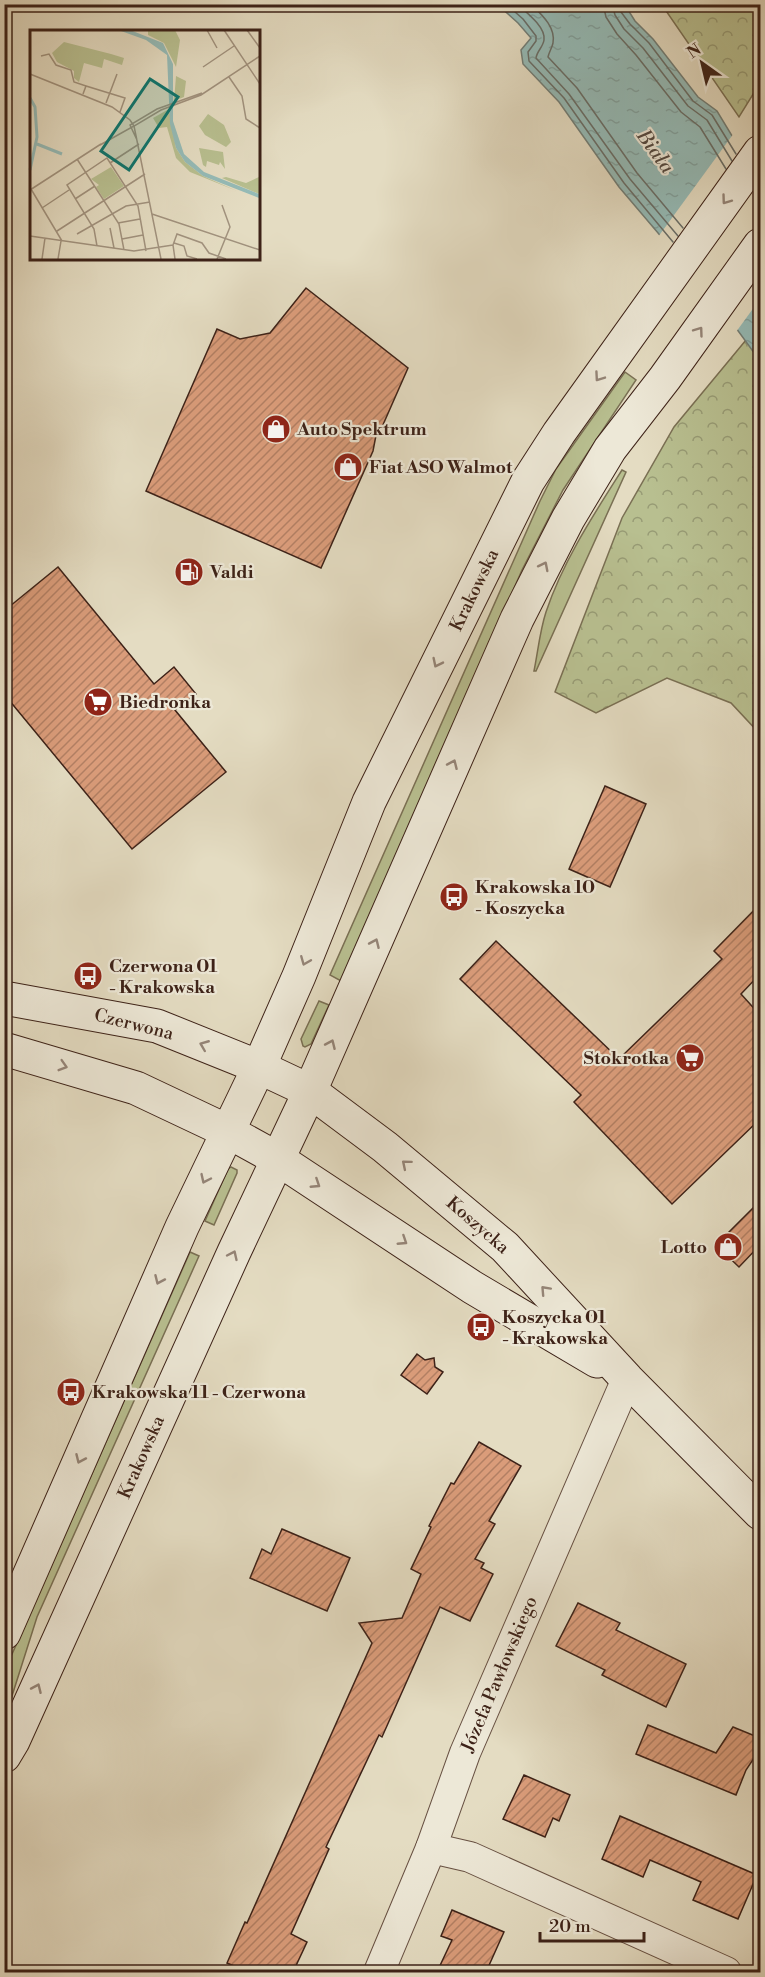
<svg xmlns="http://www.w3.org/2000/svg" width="765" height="1977" viewBox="0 0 765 1977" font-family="'Libre Bodoni',serif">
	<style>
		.grass { fill: #b8bf90; stroke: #7a7054; stroke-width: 1.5 }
		.forest { fill: url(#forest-crowns); stroke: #7a7054; stroke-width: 1.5 }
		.water { fill: url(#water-ripples); stroke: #727e77; stroke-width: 1.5 }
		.pier { fill: #e4dcc2 }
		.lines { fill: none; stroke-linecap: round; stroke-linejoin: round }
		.shore { stroke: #696e68; stroke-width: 1.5 }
		.building { fill: url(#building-hatch); stroke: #3d2218; stroke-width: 1.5 }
		.street-casing { stroke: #675042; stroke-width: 32 }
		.secondary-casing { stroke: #3d2218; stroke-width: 35 }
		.street { stroke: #ede8d7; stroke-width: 30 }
		.secondary { stroke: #ede8d7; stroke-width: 33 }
		.oneway { stroke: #958578 }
		.labels { text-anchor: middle; stroke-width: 4.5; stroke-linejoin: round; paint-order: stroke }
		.poi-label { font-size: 18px; font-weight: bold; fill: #3d2218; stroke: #ede8d7; text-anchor: start }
		.street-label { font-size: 18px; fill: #3d2218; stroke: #ede8d7 }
		.water-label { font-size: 20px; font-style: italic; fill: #534840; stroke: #ede8d7 }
		.inset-river { fill: none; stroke: #95bbb7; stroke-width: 3 }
		.inset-road { fill: none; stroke: #a1927e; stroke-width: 1.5 }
		.view { fill: #0f766e; fill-opacity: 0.15; stroke: #0f766e; stroke-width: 3 }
		.inset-edge { fill: none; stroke: #3d2218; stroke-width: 3 }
	</style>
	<defs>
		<pattern id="forest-crowns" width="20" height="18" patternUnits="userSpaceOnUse" patternTransform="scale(1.5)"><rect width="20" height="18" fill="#b8bf90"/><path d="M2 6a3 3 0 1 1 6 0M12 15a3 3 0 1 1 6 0" fill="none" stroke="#979b75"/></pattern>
		<pattern id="water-ripples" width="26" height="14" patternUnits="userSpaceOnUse" patternTransform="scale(1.5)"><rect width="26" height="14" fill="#95bbb7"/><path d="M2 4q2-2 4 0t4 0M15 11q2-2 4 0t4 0" fill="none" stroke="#81a09d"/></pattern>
		<pattern id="building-hatch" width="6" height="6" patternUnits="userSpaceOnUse" patternTransform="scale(1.5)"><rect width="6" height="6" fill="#da9c7a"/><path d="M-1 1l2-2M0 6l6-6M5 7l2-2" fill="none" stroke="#b27f63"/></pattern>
	</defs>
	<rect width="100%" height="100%" fill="#e4dcc2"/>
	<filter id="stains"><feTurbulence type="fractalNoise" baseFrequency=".00333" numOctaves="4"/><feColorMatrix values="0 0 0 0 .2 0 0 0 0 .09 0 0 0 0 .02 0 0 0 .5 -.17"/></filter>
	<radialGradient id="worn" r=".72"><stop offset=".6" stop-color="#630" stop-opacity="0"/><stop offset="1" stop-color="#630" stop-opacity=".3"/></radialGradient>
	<g class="grass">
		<path d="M 625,372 L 636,380 L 563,490 L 522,570 L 341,981 L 330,975 L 540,501 L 556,469 Z"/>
		<path d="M 622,470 L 626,472 L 536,671 L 534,671 C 538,651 540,630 546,612 C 563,561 594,514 622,470 Z"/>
		<path d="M 319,1001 L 329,1005 L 311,1044 L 305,1047 L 303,1046 L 301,1039 Z"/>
		<path d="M 231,1167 L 237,1170 L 237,1173 L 214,1225 L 205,1221 L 228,1169 Z"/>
		<path d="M 190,1252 L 199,1256 L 37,1617 L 5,1718 L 5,1670 Z"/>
	</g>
	<g class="forest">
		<path d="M 662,5 L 760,5 L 760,83 L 739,117 Z"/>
		<path d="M 746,340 L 760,361 L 760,734 L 731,703 L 667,678 L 596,713 L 555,692 L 622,518 L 674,427 Z"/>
	</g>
	<path class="water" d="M 498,5 L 625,5 L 635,21 L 653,39 L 698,97 L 717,111 L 760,182 L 760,361 L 720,306 L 619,187 L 559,102 L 523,64 L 521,50 L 531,38 L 518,23 Z"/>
	<path class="pier" d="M 734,133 L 760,176 L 760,299 L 736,332 L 658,237 Z"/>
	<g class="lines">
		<g class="shore">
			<path d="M 506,4 L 523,19 L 536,36 L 536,41 L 528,52 L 529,61 L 564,98 L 624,183 L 673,242"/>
			<path d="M 517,4 C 526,12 546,27 544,40 C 543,47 537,51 536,58 L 569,94 L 630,179 L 678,236"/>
			<path d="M 531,4 C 541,14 556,27 553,43 C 552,48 549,52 548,57 L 577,88 L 637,173 L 683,228"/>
			<path d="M 603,4 L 606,17 L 617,34 L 636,55 L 681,112 L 700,127 L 726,169"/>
			<path d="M 612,4 L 615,15 L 624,29 L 643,48 L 688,106 L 707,120 L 732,161"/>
			<path d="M 620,4 L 621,12 L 630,24 L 649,43 L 693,101 L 712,115 L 736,154"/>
		</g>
	</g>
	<g class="building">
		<path d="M 306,288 L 408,368 L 382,427 L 377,430 L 373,451 L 321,568 L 146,491 L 217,329 L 240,339 L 270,333 Z"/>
		<path d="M 58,567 L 154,684 L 174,667 L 196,694 L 175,710 L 226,772 L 132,849 L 4,694 L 4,611 Z"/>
		<path d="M 605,786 L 646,804 L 610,887 L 569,869 Z"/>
		<path d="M 760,904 L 760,974 L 741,994 L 760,1015 L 760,1119 L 672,1204 L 574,1102 L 581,1095 L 460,979 L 496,941 L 619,1059 L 722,959 L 714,951 Z"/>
		<path d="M 760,1201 L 760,1245 L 739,1267 L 716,1245 Z"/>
		<path d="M 417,1354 L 425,1360 L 434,1358 L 435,1367 L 443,1372 L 427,1394 L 401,1375 Z"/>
		<path d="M 479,1442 L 521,1466 L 489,1521 L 495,1524 L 475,1559 L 484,1563 L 481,1568 L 493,1574 L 470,1621 L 440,1607 L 382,1737 L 379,1735 L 326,1847 L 329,1849 L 291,1934 L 307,1942 L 293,1972 L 248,1972 L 227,1963 L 245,1922 L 247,1923 L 372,1643 L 359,1623 L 402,1618 L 421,1574 L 411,1569 L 431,1527 L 429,1526 L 451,1483 L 454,1484 Z"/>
		<path d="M 282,1529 L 350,1558 L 327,1611 L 250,1578 L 262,1549 L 271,1554 Z"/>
		<path d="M 578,1603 L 620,1623 L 616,1630 L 686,1664 L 666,1707 L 602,1675 L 605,1670 L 556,1646 Z"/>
		<path d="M 648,1725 L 716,1753 L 733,1727 L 760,1738 L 760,1749 L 746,1770 L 736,1795 L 636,1754 Z"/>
		<path d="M 524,1775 L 570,1795 L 559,1821 L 553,1818 L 545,1837 L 503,1819 Z"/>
		<path d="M 620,1816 L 757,1875 L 738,1919 L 693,1900 L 701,1882 L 650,1860 L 643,1877 L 602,1859 Z"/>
		<path d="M 452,1910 L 504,1932 L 486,1972 L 437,1972 L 452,1940 L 441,1936 Z"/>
	</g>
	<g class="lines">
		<g class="street-casing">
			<g id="street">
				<path d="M 431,1848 L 470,1857 L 726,1972"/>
				<path d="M 379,1972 L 431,1848 L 465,1753 L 627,1379"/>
			</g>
		</g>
		<g class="secondary-casing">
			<g id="secondary">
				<path d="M 4,998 L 157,1026 L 259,1067 L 310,1091 L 385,1147 L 505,1247 L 627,1379 L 760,1513"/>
				<path d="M 4,1049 L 136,1088 L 227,1131 L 278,1159 L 472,1287 L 597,1361"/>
				<path d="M 4,1633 L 182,1227 L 259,1067 L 299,976 L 369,802 L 528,481 L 559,433 L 760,152"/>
				<path d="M 4,1756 L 13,1741 L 234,1252 L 310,1091 L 517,619 L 568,519 L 610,449 L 665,378 L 760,245"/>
			</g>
		</g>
		<use href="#street" class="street"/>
		<use href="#secondary" class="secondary"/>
	</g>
	<defs><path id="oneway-chevron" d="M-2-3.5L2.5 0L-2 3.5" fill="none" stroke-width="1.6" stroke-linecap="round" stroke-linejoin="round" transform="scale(1.5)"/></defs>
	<g class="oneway">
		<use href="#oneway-chevron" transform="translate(726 200) rotate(126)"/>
		<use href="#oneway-chevron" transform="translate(699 331) rotate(-54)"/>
		<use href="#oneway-chevron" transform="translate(599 377) rotate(125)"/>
		<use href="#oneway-chevron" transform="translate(544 566) rotate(-63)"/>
		<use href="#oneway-chevron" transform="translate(437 663) rotate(116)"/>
		<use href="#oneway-chevron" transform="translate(453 764) rotate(-66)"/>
		<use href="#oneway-chevron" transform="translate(375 943) rotate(-66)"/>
		<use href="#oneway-chevron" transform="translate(305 961) rotate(112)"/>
		<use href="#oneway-chevron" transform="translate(331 1044) rotate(-66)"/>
		<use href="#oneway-chevron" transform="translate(204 1045) rotate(-158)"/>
		<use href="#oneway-chevron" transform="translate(63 1066) rotate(17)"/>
		<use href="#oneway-chevron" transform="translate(406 1164) rotate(-140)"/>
		<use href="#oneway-chevron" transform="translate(205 1179) rotate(115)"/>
		<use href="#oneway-chevron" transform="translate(316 1184) rotate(33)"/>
		<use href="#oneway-chevron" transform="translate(403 1241) rotate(33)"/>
		<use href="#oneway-chevron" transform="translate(233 1255) rotate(-65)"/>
		<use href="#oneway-chevron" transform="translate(159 1280) rotate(114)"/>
		<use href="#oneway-chevron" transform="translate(545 1290) rotate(-133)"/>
		<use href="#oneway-chevron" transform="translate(80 1459) rotate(114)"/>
		<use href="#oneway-chevron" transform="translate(37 1688) rotate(-66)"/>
	</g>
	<defs>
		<g id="shop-disc" transform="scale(1.5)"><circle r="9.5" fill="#8f2418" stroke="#ede8d7"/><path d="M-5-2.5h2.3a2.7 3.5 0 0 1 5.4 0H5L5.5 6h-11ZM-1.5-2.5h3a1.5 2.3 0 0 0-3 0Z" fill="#fff"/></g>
		<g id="fuel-disc" transform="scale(1.5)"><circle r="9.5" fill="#8f2418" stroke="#ede8d7"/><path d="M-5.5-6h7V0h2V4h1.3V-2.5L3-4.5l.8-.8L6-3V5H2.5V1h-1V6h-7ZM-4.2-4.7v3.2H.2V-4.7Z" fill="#fff"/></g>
		<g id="supermarket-disc" transform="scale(1.5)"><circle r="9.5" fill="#8f2418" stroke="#ede8d7"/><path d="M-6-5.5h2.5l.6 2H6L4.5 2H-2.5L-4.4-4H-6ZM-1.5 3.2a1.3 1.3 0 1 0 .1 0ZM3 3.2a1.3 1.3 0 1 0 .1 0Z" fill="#fff"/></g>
		<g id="bus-disc" transform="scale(1.5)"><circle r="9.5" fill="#8f2418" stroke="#ede8d7"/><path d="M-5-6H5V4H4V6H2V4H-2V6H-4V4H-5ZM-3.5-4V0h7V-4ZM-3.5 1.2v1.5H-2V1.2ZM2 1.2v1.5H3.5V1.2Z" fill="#fff"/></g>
	</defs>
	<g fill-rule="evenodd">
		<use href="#shop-disc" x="276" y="429"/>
		<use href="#shop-disc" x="348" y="467"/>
		<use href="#fuel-disc" x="189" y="572"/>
		<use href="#supermarket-disc" x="98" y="702"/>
		<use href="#bus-disc" x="454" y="897"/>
		<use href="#bus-disc" x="88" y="976"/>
		<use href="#supermarket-disc" x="690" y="1058"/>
		<use href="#shop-disc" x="728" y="1247"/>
		<use href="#bus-disc" x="481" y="1327"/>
		<use href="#bus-disc" x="71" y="1392"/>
	</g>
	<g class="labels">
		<g class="poi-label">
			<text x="297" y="435">Auto Spektrum</text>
			<text x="369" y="473">Fiat ASO Walmot</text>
			<text x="210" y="578">Valdi</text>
			<text x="119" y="708">Biedronka</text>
			<text x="475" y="893">Krakowska 10<tspan x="475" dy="21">- Koszycka</tspan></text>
			<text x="109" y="972">Czerwona 01<tspan x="109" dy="21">- Krakowska</tspan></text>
			<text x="669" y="1064" text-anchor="end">Stokrotka</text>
			<text x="707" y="1253" text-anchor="end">Lotto</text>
			<text x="502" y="1323">Koszycka 01<tspan x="502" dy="21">- Krakowska</tspan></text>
			<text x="92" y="1398">Krakowska 11 - Czerwona</text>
		</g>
		<g class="street-label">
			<text transform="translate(474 590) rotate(-64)" y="6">Krakowska</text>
			<text transform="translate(134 1024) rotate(14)" y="6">Czerwona</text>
			<text transform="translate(478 1225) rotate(41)" y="6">Koszycka</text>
			<text transform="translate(141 1457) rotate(-66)" y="6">Krakowska</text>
			<text transform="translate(499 1674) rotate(-67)" y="6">Józefa Pawłowskiego</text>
		</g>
		<g class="water-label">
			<text transform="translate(656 151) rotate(54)" y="7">Biała</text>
		</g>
	</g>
	<g transform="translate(30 30)">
		<rect width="230" height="230" fill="#e4dcc2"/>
		<path d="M 196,147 L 216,153 L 229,147 L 229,164 L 192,148 Z" fill="#b8bf90"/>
		<path d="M 118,0 L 145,0 L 150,10 L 146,37 L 134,13 L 118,5 ZM 34,12 L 81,24 L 94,28 L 92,35 L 74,29 L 72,38 L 54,33 L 49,52 L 44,48 L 44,41 L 27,32 L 22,23 ZM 146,46 L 156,51 L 154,67 L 144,71 ZM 139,79 L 146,118 L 155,132 L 173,146 L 207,161 L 160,142 L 146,128 L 137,97 L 129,98 L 123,88 ZM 178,84 L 194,95 L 201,112 L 196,117 L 175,105 L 169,96 ZM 169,118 L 193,122 L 195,139 L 190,132 L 189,135 L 177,131 L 176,137 L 173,135 Z" fill="#b8bf90"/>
		<path d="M 81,137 L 94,156 L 74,169 L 66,157 L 69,155 L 61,149 Z" fill="#b8bf90"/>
		<path d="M 74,0 L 100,0 L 133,13 L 143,34 L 143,91 L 154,124 L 174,142 L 229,164 L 229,168 L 173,146 L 155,132 L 146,118 L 140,94 L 137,25 L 116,10 L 91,1 Z" fill="#95bbb7"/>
		<path class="inset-river" d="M 0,68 L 5,77 L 7,107 L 0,140M 7,114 L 32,124"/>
		<path class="inset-road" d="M 177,0 L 187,18M 194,0 L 230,54M 217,0 L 230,18M 11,26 L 19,24 L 26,35 L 41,40 L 44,52 L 56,56M 173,37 L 204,16M 0,44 L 82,77 L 100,90 L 104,96 L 70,115M 199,47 L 212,66 L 216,89 L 230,98M 53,64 L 56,56 L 95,68 L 90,82M 76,73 L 87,44M 107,110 L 100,95 L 127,79 L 172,63M 47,129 L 89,194 L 94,220M 80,133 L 109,114M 1,159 L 32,211M 0,160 L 71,114M 45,169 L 65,156M 12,178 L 39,160M 122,184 L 230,220M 88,193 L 110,189M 80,198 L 84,218M 27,201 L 115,144M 47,204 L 96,176 L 120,172M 0,206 L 104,221 L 143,215M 92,209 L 113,205M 144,213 L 154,216 L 157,226 L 167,229M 67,216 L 64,199 L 37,155 L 77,128 L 108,176 L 116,221M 12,229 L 15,208M 28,229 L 31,211M 131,229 L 104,96 L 131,80 L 171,65 L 230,26M 145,229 L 143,215 L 147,204 L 172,213 L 179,223 L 196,229M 187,229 L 200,197 L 192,175"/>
		<path class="view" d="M 120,49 L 148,67 L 99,140 L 71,121 Z"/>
		<rect width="230" height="230" class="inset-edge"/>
	</g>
	<rect width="765" height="1977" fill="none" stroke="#e4dcc2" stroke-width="24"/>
	<rect x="6" y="6" width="753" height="1965" fill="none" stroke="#3d2218" stroke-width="3"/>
	<rect x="12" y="12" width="741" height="1953" fill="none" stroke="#3d2218" stroke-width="1.5"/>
	<g transform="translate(702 63) rotate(326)" stroke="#ede8d7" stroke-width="4.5" paint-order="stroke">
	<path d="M0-4.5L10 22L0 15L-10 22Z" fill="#3d2218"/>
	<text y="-9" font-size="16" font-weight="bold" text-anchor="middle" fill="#3d2218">N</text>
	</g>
	<path d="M540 1932v9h104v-9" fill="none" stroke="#3d2218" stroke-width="3"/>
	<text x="549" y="1932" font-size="18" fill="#3d2218" stroke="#ede8d7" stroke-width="4.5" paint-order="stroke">20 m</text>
	<rect width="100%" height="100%" filter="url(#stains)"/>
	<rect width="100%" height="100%" fill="url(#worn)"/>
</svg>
